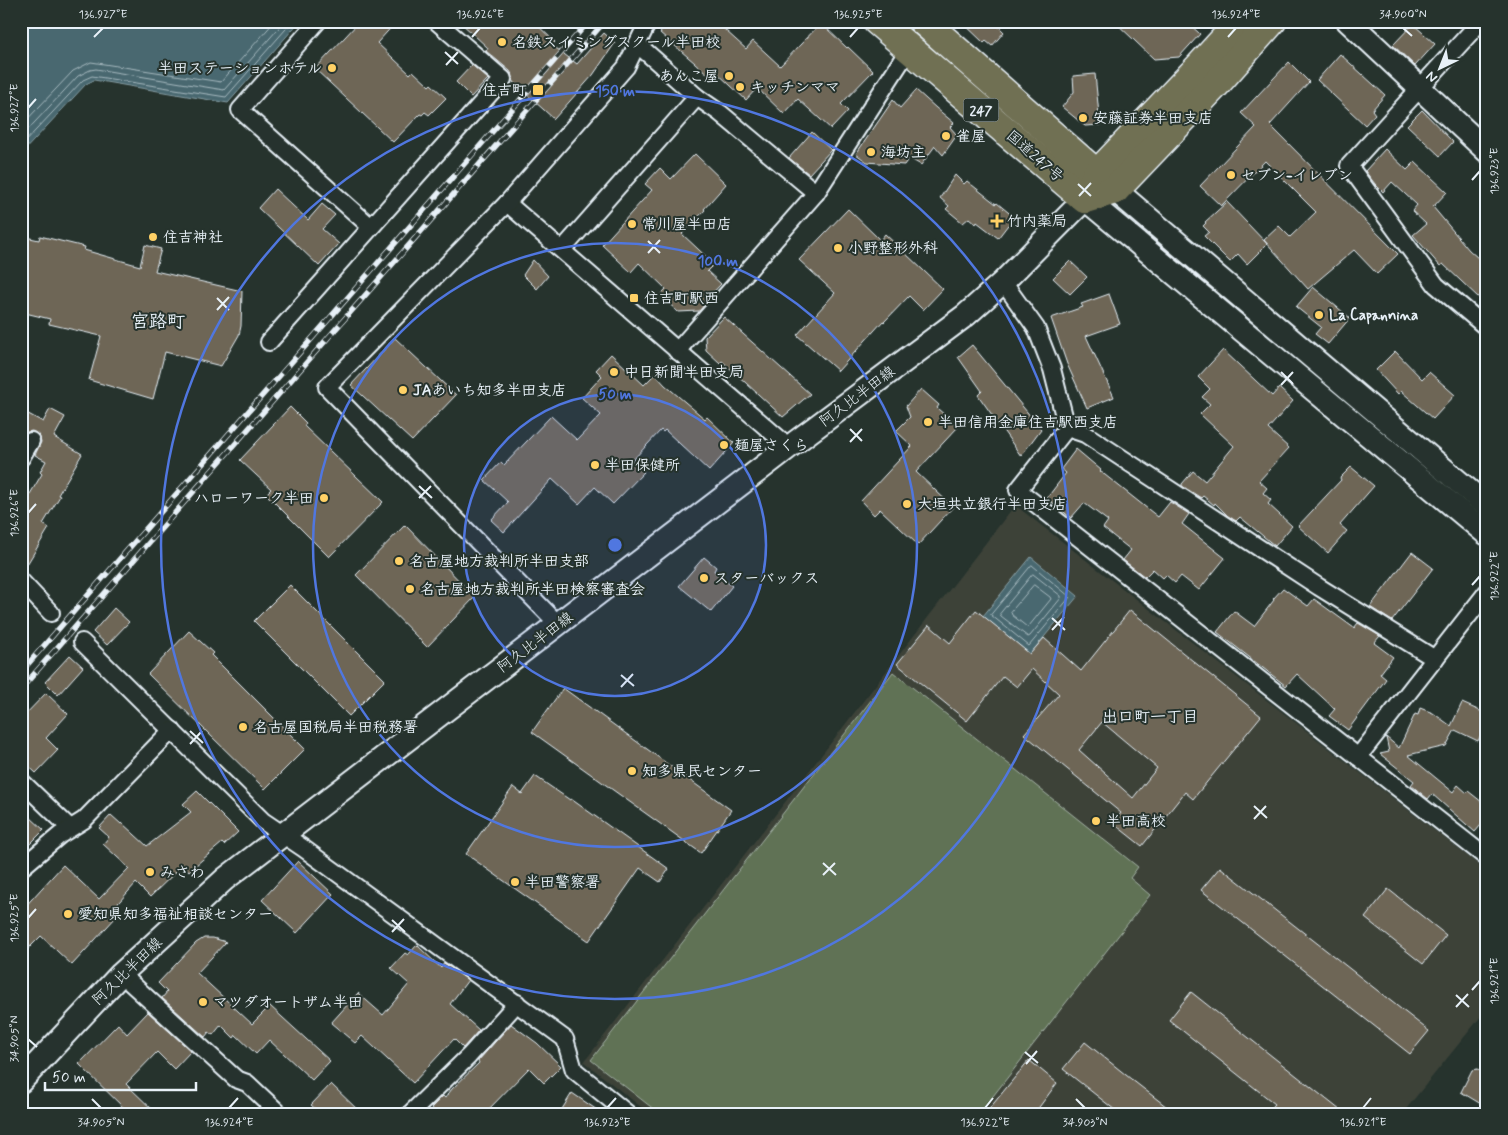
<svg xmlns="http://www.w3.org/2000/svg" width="1508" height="1135" viewBox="0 0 1508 1135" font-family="Mynerve,'Klee One',sans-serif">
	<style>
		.built { fill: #3c4239 }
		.green { fill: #607254; stroke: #a4b2a6 }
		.water { fill: #48686f; stroke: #889fa6 }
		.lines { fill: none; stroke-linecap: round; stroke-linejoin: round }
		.shore { stroke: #a8bac1; stroke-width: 1 }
		.building { fill: #6e6656; stroke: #e8f1f8; fill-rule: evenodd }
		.street-casing { stroke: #e8f1f8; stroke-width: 20 }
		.secondary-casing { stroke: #e8f1f8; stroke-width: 26 }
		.highway-casing { stroke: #e8f1f8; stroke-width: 31 }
		.street { stroke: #26332d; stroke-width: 16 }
		.secondary { stroke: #26332d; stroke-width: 22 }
		.highway { stroke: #706f52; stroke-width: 28 }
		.rail-casing { stroke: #e8f1f8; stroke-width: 5.5 }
		.rail { stroke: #26332d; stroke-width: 4; stroke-dasharray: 11; stroke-linecap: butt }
		.ticks { fill: none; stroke: #e8f1f8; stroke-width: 2 }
		.ring { fill: none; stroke: #5077e0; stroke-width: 2.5 }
		.poi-dot { fill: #ffd166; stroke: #26332d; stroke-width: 2 }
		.labels { text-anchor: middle; stroke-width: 4; stroke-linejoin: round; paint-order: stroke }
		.shield { fill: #26332d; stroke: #aeb8bb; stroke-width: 1 }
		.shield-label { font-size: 14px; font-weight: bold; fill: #e8f1f8 }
		.poi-label { font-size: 15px; font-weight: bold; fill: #e8f1f8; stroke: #26332d; text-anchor: start }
		.street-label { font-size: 15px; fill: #e8f1f8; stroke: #26332d }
		.neighbourhood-label { font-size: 16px; font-weight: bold; fill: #e8f1f8; stroke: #26332d }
		.quarter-label { font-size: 18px; font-weight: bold; fill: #e8f1f8; stroke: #26332d }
		.centre { fill: #5077e0; stroke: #26332d; stroke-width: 2.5 }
		.ring-label { font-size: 15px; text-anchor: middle; font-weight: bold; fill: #5077e0; stroke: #26332d; stroke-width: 4; stroke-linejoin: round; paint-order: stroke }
		.neatline { fill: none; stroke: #e8f1f8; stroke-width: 2 }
		.ticks-label { font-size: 12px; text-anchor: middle; fill: #e8f1f8 }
	</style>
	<rect width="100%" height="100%" fill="#26332d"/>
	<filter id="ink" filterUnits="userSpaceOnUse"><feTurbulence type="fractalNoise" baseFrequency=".02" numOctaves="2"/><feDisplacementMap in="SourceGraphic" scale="10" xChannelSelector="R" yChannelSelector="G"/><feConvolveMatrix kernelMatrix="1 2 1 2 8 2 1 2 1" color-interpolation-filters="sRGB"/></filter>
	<g filter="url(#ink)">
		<path class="built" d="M 1015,505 L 1487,871 L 1487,1009 L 1402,1114 L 650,1114 L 584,1062 Z"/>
		<path class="green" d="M 893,672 L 1138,867 L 1130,878 L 1150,895 L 979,1114 L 660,1114 L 591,1060 Z"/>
		<g class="water">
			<path d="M 21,21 L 300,21 L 228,103 L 94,80 L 86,84 L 21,154 Z"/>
			<path d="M 1031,557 L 1078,596 L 1030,654 L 983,616 Z"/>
		</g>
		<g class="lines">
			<g class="shore">
				<path d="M 21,126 L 73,71 L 91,62 L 221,82 L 275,21"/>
				<path d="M 21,137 L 78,76 L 90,70 L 96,69 L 224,90 L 285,21"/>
				<path d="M 21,146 L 83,80 L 92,76 L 226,97 L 293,21"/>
				<path d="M 1032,565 L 1070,597 L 1029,646 L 991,615 Z"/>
				<path d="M 1033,574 L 1061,596 L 1061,598 L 1030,636 L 1028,637 L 1001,616 L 1000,614 Z"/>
				<path d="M 1034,585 L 1050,597 L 1051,599 L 1029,626 L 1027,627 L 1012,615 L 1011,612 Z"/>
			</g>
		</g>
		<g class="building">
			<path d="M 360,21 L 397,21 L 377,43 L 410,74 L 413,71 L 429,86 L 431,84 L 446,98 L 429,115 L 425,112 L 422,115 L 420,114 L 393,142 L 315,69 Z"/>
			<path d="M 459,21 L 533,21 L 555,42 L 552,45 L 577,64 L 604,33 L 615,43 L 593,75 L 554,119 L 513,82 L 513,76 L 510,71 L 486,51 L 488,48 Z"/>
			<path d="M 670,21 L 715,21 L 746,49 L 753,41 L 780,66 L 821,23 L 847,48 L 848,47 L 873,71 L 841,104 L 848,111 L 831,129 L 798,99 L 784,114 L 757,88 L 746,100 L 714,70 L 709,75 L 660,33 Z"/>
			<path d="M 961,21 L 993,21 L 1004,32 L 992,46 L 986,41 L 984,43 Z"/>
			<path d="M 1114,21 L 1186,21 L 1200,34 L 1179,57 L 1154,59 Z"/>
			<path d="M 1413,24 L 1435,44 L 1415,66 L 1393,45 Z"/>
			<path d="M 1340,54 L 1385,95 L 1372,110 L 1375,114 L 1365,125 L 1317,80 Z"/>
			<path d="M 1289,62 L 1309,82 L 1270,125 L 1398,254 L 1377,274 L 1354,250 L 1308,289 L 1264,240 L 1279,226 L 1290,237 L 1316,212 L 1265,161 L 1221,206 L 1200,186 L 1256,127 L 1241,113 Z"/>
			<path d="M 472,65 L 488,79 L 471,97 L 456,82 Z"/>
			<path d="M 1095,74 L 1100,125 L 1085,126 L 1062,107 L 1074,92 L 1073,76 Z"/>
			<path d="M 916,90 L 936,108 L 954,123 L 950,127 L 957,135 L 943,155 L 935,146 L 921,165 L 909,158 L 904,165 L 867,162 L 856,154 L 893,100 L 900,108 Z"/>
			<path d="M 1422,110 L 1453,142 L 1440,156 L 1407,125 Z"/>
			<path d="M 812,132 L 831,150 L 809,174 L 789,158 Z"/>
			<path d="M 1385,149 L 1407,170 L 1415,162 L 1447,192 L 1433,207 L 1469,250 L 1487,266 L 1487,290 L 1479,298 L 1443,264 L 1440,266 L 1413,235 L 1426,224 L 1412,211 L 1417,205 L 1392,182 L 1383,192 L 1375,184 L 1365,171 Z"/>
			<path d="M 695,154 L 726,184 L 704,209 L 705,210 L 682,234 L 714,264 L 707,271 L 721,284 L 706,300 L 707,302 L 699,311 L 678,312 L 660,295 L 666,289 L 639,263 L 631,272 L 602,245 L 652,190 L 645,184 L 660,168 L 671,179 Z"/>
			<path d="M 955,175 L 964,184 L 967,181 L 996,204 L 997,203 L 1014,217 L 998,238 L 977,222 L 976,224 L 969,218 L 963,223 L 946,209 L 949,206 L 940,198 Z"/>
			<path d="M 275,189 L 308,220 L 322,204 L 335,215 L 322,229 L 339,244 L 319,266 L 258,208 Z"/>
			<path d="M 1227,202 L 1267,244 L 1247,264 L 1238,254 L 1230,262 L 1204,236 L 1209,232 L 1203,226 L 1206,223 L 1205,222 Z"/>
			<path d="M 848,209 L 880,240 L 885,234 L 943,289 L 923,310 L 909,296 L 884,322 L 883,321 L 838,371 L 797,335 L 835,293 L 799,260 Z"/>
			<path d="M 21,236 L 39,240 L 40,236 L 85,247 L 84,250 L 140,266 L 145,245 L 161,249 L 155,271 L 242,291 L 241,326 L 239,335 L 221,366 L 165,352 L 153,399 L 89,380 L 101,336 L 49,324 L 50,319 L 21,312 Z"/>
			<path d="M 533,260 L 548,276 L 537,289 L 523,275 Z"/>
			<path d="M 1070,261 L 1087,277 L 1070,294 L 1053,278 Z"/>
			<path d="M 1313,287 L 1350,318 L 1328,344 L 1315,334 L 1321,327 L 1296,307 Z"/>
			<path d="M 1109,294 L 1120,324 L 1086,336 L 1114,397 L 1087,408 L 1067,364 L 1051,318 L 1083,307 L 1081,304 Z"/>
			<path d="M 724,317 L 810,394 L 783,417 L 722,361 L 720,363 L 706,350 L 705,337 Z"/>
			<path d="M 395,338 L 456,395 L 412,441 L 351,385 Z"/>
			<path d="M 972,345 L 1041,429 L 1021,456 L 978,395 L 982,391 L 958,357 Z"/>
			<path d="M 1223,350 L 1272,396 L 1279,388 L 1293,401 L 1268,429 L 1289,448 L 1259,481 L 1267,488 L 1263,493 L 1271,500 L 1268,504 L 1292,526 L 1275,546 L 1240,517 L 1236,521 L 1228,516 L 1215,503 L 1214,505 L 1203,496 L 1201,498 L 1182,486 L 1182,484 L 1193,471 L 1205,481 L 1234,446 L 1200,414 L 1210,404 L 1202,397 L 1210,389 L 1198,377 Z"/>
			<path d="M 1395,351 L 1422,379 L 1429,372 L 1455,395 L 1433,419 L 1401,391 L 1398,394 L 1376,370 Z"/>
			<path d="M 611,354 L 644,385 L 655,374 L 665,385 L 705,419 L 707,417 L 734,443 L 709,471 L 665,430 L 663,432 L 661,430 L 632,461 L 644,472 L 613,504 L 595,487 L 579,504 L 552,479 L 504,532 L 491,520 L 508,502 L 484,480 L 501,462 L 504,465 L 551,416 L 577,440 L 601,415 L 582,398 L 602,376 L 596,370 Z"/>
			<path d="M 921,389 L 939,405 L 937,408 L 958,427 L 916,472 L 953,507 L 918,545 L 880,509 L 874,515 L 861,501 L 912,446 L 896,431 L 910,417 L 906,406 Z"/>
			<path d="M 290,407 L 306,423 L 304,426 L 383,502 L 329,557 L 266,494 L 271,489 L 240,460 Z"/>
			<path d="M 50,409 L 65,417 L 54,437 L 82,454 L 58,495 L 60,496 L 43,524 L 49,528 L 23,571 L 21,571 L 21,509 L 42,474 L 40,472 L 46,461 L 35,455 L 41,442 L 40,437 L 36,433 L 32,431 L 27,432 L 21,438 L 21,410 L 43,422 Z"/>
			<path d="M 1076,449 L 1101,470 L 1100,471 L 1158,517 L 1170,502 L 1189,514 L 1182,524 L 1225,558 L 1199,590 L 1181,576 L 1175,583 L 1166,575 L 1163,578 L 1153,569 L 1145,577 L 1123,560 L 1131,550 L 1103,528 L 1108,521 L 1084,503 L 1071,518 L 1047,498 L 1066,473 L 1061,469 Z"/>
			<path d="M 1351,467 L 1374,486 L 1340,525 L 1347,531 L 1328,553 L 1298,526 L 1341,480 L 1340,478 Z"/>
			<path d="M 405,525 L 475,597 L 427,647 L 356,575 Z"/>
			<path d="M 1412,552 L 1433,568 L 1392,621 L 1370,607 Z"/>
			<path d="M 704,557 L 716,567 L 714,571 L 732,586 L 711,612 L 679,586 Z"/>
			<path d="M 290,585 L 385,680 L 349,716 L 254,621 Z"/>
			<path d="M 1283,588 L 1308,606 L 1314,599 L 1354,628 L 1358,623 L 1380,636 L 1374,643 L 1393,657 L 1380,674 L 1386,679 L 1348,730 L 1329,716 L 1335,709 L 1297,674 L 1286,686 L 1217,632 L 1234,611 L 1254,626 L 1274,600 L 1273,599 Z"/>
			<path d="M 114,608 L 129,622 L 107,645 L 93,632 Z"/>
			<path d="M 976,610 L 1030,654 L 1044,638 L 1081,671 L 1130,610 L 1261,716 L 1193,799 L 1185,792 L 1142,846 L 1113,823 L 1121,813 L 1024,734 L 1059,694 L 1032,669 L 1017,687 L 1003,676 L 967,721 L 897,664 L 929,625 L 950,643 ZM 1102,722 L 1157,768 L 1133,798 L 1079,750 Z"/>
			<path d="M 189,631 L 213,653 L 211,655 L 305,749 L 265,789 L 148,674 Z"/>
			<path d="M 70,655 L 83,667 L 58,695 L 45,682 Z"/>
			<path d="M 563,688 L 731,810 L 701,853 L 532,732 Z"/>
			<path d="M 46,693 L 68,714 L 46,738 L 58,750 L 36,773 L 21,759 L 21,719 Z"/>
			<path d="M 1462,703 L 1487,714 L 1487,721 L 1478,741 L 1455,730 L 1446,746 L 1408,755 L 1453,792 L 1458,785 L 1467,793 L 1468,791 L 1487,806 L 1487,818 L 1475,832 L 1432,794 L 1428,799 L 1411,785 L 1414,781 L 1380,754 L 1389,752 L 1386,737 L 1399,748 L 1415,714 L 1418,715 L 1420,708 L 1433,713 L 1451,726 Z"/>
			<path d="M 535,776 L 570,800 L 571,799 L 669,869 L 660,882 L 640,868 L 589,941 L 466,854 L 513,787 L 522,794 Z"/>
			<path d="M 197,791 L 238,832 L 224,845 L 222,843 L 189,871 L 183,865 L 150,897 L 136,883 L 111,911 L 117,916 L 72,965 L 41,936 L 21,956 L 21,911 L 63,865 L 99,899 L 129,868 L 103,844 L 109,837 L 99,828 L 111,815 L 121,824 L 122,823 L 147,846 L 191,812 L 183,804 Z"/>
			<path d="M 29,816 L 44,830 L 21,853 L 21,823 Z"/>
			<path d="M 298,861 L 333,894 L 297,933 L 262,900 Z"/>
			<path d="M 1220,867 L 1429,1031 L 1410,1054 L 1201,890 Z"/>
			<path d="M 1388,889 L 1446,935 L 1423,964 L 1365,918 Z"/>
			<path d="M 204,938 L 213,938 L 226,942 L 197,973 L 252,1024 L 270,1006 L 330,1061 L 312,1080 L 269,1040 L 256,1054 L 236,1035 L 234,1038 L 221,1025 L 213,1035 L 209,1032 L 205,1037 L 162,998 L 167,992 L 158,983 L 196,943 Z"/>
			<path d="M 417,945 L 441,968 L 444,963 L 468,980 L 450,1004 L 479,1030 L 463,1048 L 454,1039 L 413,1083 L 362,1036 L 355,1043 L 331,1023 L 358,993 L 383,1015 L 409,984 L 391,968 L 405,953 L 408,955 Z"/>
			<path d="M 1191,992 L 1302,1080 L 1345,1114 L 1266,1114 L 1275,1104 L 1169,1020 Z"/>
			<path d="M 148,1012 L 191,1051 L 174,1069 L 157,1052 L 126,1084 L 157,1114 L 130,1114 L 79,1064 L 118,1024 L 127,1034 Z"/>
			<path d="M 511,1024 L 537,1043 L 561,1066 L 544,1083 L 529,1068 L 484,1114 L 433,1114 L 435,1111 L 431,1108 L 443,1096 L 445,1098 L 452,1089 L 479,1063 L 478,1061 Z"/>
			<path d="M 1085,1042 L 1131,1079 L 1176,1114 L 1120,1114 L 1063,1069 Z"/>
			<path d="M 1029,1060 L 1057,1083 L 1034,1114 L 985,1114 Z"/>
			<path d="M 1478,1069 L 1487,1073 L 1487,1092 L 1481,1104 L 1461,1092 L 1472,1070 Z"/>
			<path d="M 331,1084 L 362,1114 L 321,1114 L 311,1105 Z"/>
			<path d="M 572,1093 L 603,1114 L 559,1114 Z"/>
		</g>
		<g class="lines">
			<g class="street-casing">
				<g id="street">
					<path d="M 318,21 L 240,110 L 371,227"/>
					<path d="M 1481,21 L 1349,166 L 1436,285 L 1487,328"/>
					<path d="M 637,44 L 697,97 L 720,113 L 816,193"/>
					<path d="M 507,203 L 789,447"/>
					<path d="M 562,250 L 697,97"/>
					<path d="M 1003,282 L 1036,328 L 1052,369 L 1067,428 L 1085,434 L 1319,587 L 1435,659"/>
					<path d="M 269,342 L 503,79 L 436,21"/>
					<path d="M 677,351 L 816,193 L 909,49"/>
					<path d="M 1067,428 L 1018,490 L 1487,858"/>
					<path d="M 21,458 L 31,441"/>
					<path d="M 21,581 L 51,613"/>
					<path d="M 558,624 L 327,387 L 507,203 L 626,67 L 645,28 L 650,21"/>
					<path d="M 82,642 L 263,821 L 303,848 L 565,1039 L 574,1070 L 628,1114"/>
					<path d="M 1358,757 L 1487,592"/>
					<path d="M 21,781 L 70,828"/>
					<path d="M 21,868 L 60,835 L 84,820 L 172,730"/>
					<path d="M 121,974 L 236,1079 L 247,1083 L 280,1114"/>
					<path d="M 410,1114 L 469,1056 L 517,1003"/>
				</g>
			</g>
			<g class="secondary-casing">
				<g id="secondary">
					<path d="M 1348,21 L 1487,151"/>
					<path d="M 1115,190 L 1487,506"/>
					<path d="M 21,1081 L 121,974 L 225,879 L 789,447 L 966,315 L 1003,282 L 1085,199 L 1487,534"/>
				</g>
			</g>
			<g class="highway-casing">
				<g id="highway">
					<path d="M 877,21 L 1085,199"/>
					<path d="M 923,21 L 1115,190"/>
					<path d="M 1089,191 L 1096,175 L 1200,66 L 1241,21"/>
					<path d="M 1085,199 L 1115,190 L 1218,82 L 1272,21"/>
				</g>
			</g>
			<use href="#street" class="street"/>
			<use href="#secondary" class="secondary"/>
			<use href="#highway" class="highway"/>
			<g class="rail-casing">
				<g id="rail">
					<path d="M 21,672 L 589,21"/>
					<path d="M 21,689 L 605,21"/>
				</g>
			</g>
			<use href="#rail" class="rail"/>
		</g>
	</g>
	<path class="ticks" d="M 1403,28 L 1412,36M 94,37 L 103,28M 472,37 L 480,28M 850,37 L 858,28M 1228,37 L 1236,28M 445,52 L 458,64M 446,65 L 458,52M 28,108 L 36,99M 1472,180 L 1480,171M 1078,184 L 1091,196M 1079,196 L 1091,183M 648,241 L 660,253M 648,253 L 660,240M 217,298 L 229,310M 217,310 L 229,297M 1281,372 L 1293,384M 1281,385 L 1293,372M 850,429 L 862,441M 850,442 L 862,429M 419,486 L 432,498M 419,498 L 431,486M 28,513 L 36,504M 1472,585 L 1480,576M 1052,618 L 1065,630M 1052,630 L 1064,617M 621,675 L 634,686M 621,687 L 633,674M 190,731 L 203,743M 190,744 L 202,731M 1254,806 L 1267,818M 1254,819 L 1266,806M 823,863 L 836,875M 823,875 L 835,863M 28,918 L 36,909M 392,920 L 405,932M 392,932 L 404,919M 1472,990 L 1480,981M 1456,995 L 1469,1007M 1456,1007 L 1468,994M 28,1039 L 37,1047M 1025,1052 L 1038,1063M 1026,1064 L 1037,1051M 92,1099 L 101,1108M 1076,1099 L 1085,1108M 229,1108 L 238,1098M 607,1108 L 616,1098M 985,1108 L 993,1098M 1363,1108 L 1371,1098"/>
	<circle cx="615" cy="545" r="151" fill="#5077e0" fill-opacity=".12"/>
	<g class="ring">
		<circle cx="615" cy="545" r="151"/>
		<circle cx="615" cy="545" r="302"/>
		<circle cx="615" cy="545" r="454"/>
	</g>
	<g class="poi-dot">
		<circle cx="502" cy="42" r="5"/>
		<circle cx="332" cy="68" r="5"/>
		<circle cx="729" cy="76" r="5"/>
		<circle cx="740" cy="87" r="5"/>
		<rect x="532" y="84" width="12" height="12" rx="2.5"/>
		<circle cx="1083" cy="118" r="5"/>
		<circle cx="946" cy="136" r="5"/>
		<circle cx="871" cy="152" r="5"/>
		<circle cx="1231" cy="175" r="5"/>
		<path d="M994.5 213.5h5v5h5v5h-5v5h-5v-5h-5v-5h5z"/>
		<circle cx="632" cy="224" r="5"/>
		<circle cx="153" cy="237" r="5"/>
		<circle cx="838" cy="248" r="5"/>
		<rect x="629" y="293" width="10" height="10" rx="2.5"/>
		<circle cx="1319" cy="315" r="5"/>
		<circle cx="614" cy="372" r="5"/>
		<circle cx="403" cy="390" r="5"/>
		<circle cx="928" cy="422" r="5"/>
		<circle cx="724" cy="445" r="5"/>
		<circle cx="595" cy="465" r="5"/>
		<circle cx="324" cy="498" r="5"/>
		<circle cx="907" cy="504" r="5"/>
		<circle cx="399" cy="561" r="5"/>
		<circle cx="704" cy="578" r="5"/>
		<circle cx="410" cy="589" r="5"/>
		<circle cx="243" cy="727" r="5"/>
		<circle cx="632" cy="771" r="5"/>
		<circle cx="1096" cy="821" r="5"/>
		<circle cx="150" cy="872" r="5"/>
		<circle cx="515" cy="882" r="5"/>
		<circle cx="68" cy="914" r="5"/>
		<circle cx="203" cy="1002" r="5"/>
	</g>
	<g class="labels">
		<rect class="shield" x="963.5" y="98.5" width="35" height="23" rx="4"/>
		<g class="shield-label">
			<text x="981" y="115">247</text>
		</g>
		<g class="poi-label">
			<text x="512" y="47">名鉄スイミングスクール半田校</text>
			<text x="322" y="73" text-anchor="end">半田ステーションホテル</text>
			<text x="719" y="81" text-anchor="end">あんこ屋</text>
			<text x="750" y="92">キッチンママ</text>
			<text x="527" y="95" text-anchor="end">住吉町</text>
			<text x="1093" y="123">安藤証券半田支店</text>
			<text x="956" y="141">雀屋</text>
			<text x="881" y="157">海坊主</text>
			<text x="1241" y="180">セブン-イレブン</text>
			<text x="1007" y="226">竹内薬局</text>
			<text x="642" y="229">常川屋半田店</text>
			<text x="163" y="242">住吉神社</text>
			<text x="848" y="253">小野整形外科</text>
			<text x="644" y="303">住吉町駅西</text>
			<text x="1329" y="320">La Capannina</text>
			<text x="624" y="377">中日新聞半田支局</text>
			<text x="413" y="395">JAあいち知多半田支店</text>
			<text x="938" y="427">半田信用金庫住吉駅西支店</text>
			<text x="734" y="450">麺屋さくら</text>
			<text x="605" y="470">半田保健所</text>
			<text x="314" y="503" text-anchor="end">ハローワーク半田</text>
			<text x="917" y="509">大垣共立銀行半田支店</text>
			<text x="409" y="566">名古屋地方裁判所半田支部</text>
			<text x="714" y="583">スターバックス</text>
			<text x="420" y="594">名古屋地方裁判所半田検察審査会</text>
			<text x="253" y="732">名古屋国税局半田税務署</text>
			<text x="642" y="776">知多県民センター</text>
			<text x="1106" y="826">半田高校</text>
			<text x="160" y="877">みさわ</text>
			<text x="525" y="887">半田警察署</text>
			<text x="78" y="919">愛知県知多福祉相談センター</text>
			<text x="213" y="1007">マツダオートザム半田</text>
		</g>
		<g class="street-label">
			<text transform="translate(1035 156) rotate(41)" y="5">国道247号</text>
			<text transform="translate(857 396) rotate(-37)" y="5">阿久比半田線</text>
			<text transform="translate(535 642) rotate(-37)" y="5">阿久比半田線</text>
			<text transform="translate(127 971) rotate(-44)" y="5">阿久比半田線</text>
		</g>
		<g class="neighbourhood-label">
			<text x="1150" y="722">出口町一丁目</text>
		</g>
		<g class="quarter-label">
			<text x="158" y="327">宮路町</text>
		</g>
	</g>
	<circle cx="615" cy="545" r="8" class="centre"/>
	<g class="ring-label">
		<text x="615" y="96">150 m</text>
		<text x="718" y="266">100 m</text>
		<text x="615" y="399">50 m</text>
	</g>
	<rect width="1508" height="1135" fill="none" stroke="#26332d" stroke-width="55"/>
	<g transform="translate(1440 68) rotate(223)" stroke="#26332d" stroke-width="4" paint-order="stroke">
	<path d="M0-4L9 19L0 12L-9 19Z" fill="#e8f1f8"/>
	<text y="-8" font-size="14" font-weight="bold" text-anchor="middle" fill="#e8f1f8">N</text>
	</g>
	<path d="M45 1082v8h151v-8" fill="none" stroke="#e8f1f8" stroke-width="2.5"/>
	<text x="52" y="1082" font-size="15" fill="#e8f1f8" stroke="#26332d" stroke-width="4" paint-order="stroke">50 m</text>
	<rect x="28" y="28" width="1452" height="1080" class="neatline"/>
	<g class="ticks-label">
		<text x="103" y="18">136.927°E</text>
		<text x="480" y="18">136.926°E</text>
		<text x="858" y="18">136.925°E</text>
		<text x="1236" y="18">136.924°E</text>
		<text x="1403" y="18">34.900°N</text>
		<text transform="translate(14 108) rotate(-90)" y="4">136.927°E</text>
		<text transform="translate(1494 171) rotate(-90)" y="4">136.923°E</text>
		<text transform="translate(14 513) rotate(-90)" y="4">136.926°E</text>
		<text transform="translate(1494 576) rotate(-90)" y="4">136.922°E</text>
		<text transform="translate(14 918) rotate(-90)" y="4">136.925°E</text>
		<text transform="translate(1494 981) rotate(-90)" y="4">136.921°E</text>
		<text transform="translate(14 1039) rotate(-90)" y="4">34.905°N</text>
		<text x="101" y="1126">34.905°N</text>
		<text x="229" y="1126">136.924°E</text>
		<text x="607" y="1126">136.923°E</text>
		<text x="985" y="1126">136.922°E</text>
		<text x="1085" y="1126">34.903°N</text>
		<text x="1363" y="1126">136.921°E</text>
	</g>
</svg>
